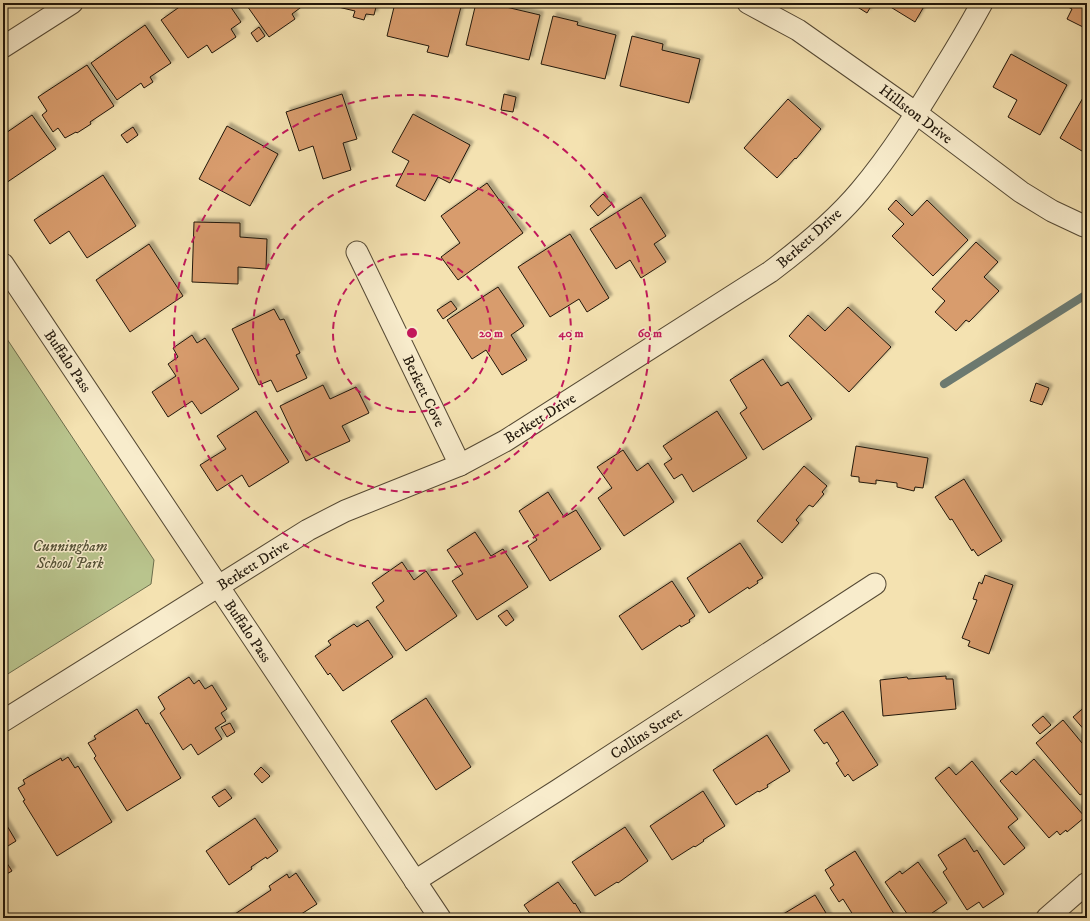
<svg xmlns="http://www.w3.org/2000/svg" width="1090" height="921" viewBox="0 0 1090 921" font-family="'IM FELL DW Pica',serif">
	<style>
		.green { fill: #b9c48d; stroke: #6c6d4c }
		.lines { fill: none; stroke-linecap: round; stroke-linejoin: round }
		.stream { stroke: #6c7a71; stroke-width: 8 }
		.building { fill: #d89c6d; stroke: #20160a; filter: url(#shadow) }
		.minor-casing { stroke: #554934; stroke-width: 23 }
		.minor { stroke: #f8eccc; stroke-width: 21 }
		.ring { fill: none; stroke: #c2185b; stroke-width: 2; stroke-dasharray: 7 5 }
		.labels { text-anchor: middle; stroke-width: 3; stroke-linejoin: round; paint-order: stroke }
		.street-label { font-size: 15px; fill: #20160a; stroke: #f8eccc }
		.park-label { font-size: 15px; font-style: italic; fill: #565338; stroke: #f8eccc }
		.centre { fill: #c2185b; stroke: #f8eccc; stroke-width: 2 }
		.ring-label { font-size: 12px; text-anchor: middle; font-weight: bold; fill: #c2185b; stroke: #f8eccc; stroke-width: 3; stroke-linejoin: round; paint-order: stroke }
	</style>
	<defs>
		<filter id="shadow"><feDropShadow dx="3.5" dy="-3.5" stdDeviation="1" flood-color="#0004"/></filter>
	</defs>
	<rect width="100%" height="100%" fill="#f4e2b1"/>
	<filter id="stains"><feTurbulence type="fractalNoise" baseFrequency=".005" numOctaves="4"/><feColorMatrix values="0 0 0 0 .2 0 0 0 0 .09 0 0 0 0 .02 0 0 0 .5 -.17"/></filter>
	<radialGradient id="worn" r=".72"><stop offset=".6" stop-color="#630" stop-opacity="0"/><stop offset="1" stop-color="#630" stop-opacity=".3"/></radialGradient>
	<path class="green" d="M 3,333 L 154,560 L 151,584 L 3,677 Z"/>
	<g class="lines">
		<path class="stream" d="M 944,384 L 1087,294"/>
	</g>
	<g class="building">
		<path d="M 185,3 L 228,3 L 241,22 L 231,29 L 236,37 L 212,53 L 207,45 L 188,58 L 161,20 Z"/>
		<path d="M 245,3 L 302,3 L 304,5 L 292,14 L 295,19 L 269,37 Z"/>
		<path d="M 321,3 L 377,3 L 374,15 L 366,14 L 364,20 L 353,17 L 355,11 Z"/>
		<path d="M 395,3 L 462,3 L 448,57 L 427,52 L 429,46 L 387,36 Z"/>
		<path d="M 476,3 L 489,3 L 540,15 L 529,60 L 466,45 Z"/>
		<path d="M 851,3 L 873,3 L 867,13 Z"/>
		<path d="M 884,3 L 926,3 L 915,22 Z"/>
		<path d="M 1060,3 L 1087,3 L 1087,29 L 1067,19 L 1072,9 Z"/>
		<path d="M 553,16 L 578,22 L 577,25 L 616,35 L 605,79 L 541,64 Z"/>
		<path d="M 145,25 L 171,63 L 150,77 L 153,82 L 144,88 L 141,83 L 117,100 L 91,63 Z"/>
		<path d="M 259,27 L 265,36 L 257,42 L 251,33 Z"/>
		<path d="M 632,36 L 663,44 L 662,50 L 700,59 L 689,103 L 620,86 Z"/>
		<path d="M 1011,54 L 1067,85 L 1040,135 L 1008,117 L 1017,100 L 993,87 Z"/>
		<path d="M 87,65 L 114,106 L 90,122 L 91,124 L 77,133 L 76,132 L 65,138 L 58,128 L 53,132 L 42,115 L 47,111 L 38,97 Z"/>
		<path d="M 342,94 L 357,139 L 343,143 L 351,170 L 323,179 L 313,146 L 299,151 L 286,112 Z"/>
		<path d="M 504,94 L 516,97 L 513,112 L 501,110 Z"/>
		<path d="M 1084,96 L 1087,98 L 1087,154 L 1060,138 Z"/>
		<path d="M 788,99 L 821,129 L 796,159 L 795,158 L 777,178 L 744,148 Z"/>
		<path d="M 413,114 L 470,145 L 450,183 L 438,177 L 425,201 L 396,186 L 409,161 L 392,152 Z"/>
		<path d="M 32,115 L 56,149 L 3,185 L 3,135 Z"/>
		<path d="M 227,126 L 278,154 L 250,206 L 199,179 Z"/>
		<path d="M 133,127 L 138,135 L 127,143 L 121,135 Z"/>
		<path d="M 103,175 L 136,226 L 87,258 L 69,231 L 50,244 L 34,220 Z"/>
		<path d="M 487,183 L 523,233 L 458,280 L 441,257 L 460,243 L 441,216 Z"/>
		<path d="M 603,194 L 612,204 L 598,216 L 590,206 Z"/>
		<path d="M 641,197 L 666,236 L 654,244 L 666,262 L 641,278 L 630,260 L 616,269 L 590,229 Z"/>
		<path d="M 896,200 L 912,216 L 927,200 L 968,240 L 933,276 L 892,236 L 904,224 L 888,209 Z"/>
		<path d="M 194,222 L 240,223 L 240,237 L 267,239 L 266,269 L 238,267 L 238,284 L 192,282 Z"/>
		<path d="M 570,234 L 609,298 L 587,312 L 579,299 L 550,317 L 518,267 Z"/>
		<path d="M 976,242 L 998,262 L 984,277 L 999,291 L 969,322 L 966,320 L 956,331 L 935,312 L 945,301 L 932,289 Z"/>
		<path d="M 149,244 L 183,296 L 130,332 L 96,280 Z"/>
		<path d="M 498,287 L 524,326 L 511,335 L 527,360 L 502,375 L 486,350 L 472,359 L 447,320 Z"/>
		<path d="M 451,301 L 457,309 L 443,319 L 437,310 Z"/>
		<path d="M 848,307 L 891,347 L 849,392 L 789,336 L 808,315 L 825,331 Z"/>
		<path d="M 274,309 L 280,320 L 284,319 L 300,353 L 296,355 L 307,378 L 277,392 L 271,380 L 259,385 L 232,329 Z"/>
		<path d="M 192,335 L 197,343 L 205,338 L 239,389 L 201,414 L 192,401 L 168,417 L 152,392 L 176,376 L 168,364 L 178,357 L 173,348 Z"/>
		<path d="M 763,359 L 781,386 L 788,382 L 812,419 L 763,450 L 740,413 L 747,408 L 730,380 Z"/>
		<path d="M 1036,383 L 1049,388 L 1042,405 L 1030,401 Z"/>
		<path d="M 323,385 L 330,399 L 356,387 L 369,413 L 342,426 L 350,441 L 306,461 L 280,406 Z"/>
		<path d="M 256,411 L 289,462 L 249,487 L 242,475 L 217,491 L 200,465 L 226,449 L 217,436 Z"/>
		<path d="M 717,411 L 747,458 L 693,492 L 682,474 L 674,479 L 664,464 L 672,459 L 663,446 Z"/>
		<path d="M 856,446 L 928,458 L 923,488 L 915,487 L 914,491 L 897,487 L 897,483 L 876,480 L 876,484 L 859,482 L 859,477 L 851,476 Z"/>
		<path d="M 623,450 L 637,471 L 648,463 L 674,502 L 624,536 L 598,498 L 612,488 L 597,467 Z"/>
		<path d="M 804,466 L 827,486 L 822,492 L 824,494 L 813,507 L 809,505 L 796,520 L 799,523 L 782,543 L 757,521 Z"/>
		<path d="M 964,479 L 1002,541 L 978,556 L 973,549 L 972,551 L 952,519 L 950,520 L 935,497 Z"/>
		<path d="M 548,492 L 564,517 L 576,510 L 601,549 L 550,581 L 528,546 L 537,540 L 519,511 Z"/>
		<path d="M 475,532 L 491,556 L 503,549 L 528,587 L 477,620 L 452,581 L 463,574 L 447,550 Z"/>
		<path d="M 740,543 L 763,578 L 757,581 L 758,583 L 749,589 L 748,587 L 709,613 L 687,578 Z"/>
		<path d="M 402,562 L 414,580 L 426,571 L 457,616 L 406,651 L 376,607 L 384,601 L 372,583 Z"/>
		<path d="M 985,575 L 1013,585 L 989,654 L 968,646 L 970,641 L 962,638 L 977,600 L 973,599 L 979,582 L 982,584 Z"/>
		<path d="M 672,581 L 695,616 L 689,620 L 690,622 L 681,627 L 680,625 L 642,650 L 619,616 Z"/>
		<path d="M 507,610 L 514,620 L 506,626 L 498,616 Z"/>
		<path d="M 368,620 L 393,657 L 343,691 L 330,673 L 328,675 L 315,656 L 331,645 L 328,641 L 354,624 L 357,627 Z"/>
		<path d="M 946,676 L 946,679 L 953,679 L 956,709 L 883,716 L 880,680 L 907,677 L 908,679 Z"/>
		<path d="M 189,677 L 194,684 L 199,680 L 205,689 L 212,685 L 227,709 L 221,713 L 226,721 L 215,728 L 222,739 L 198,755 L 191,744 L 183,750 L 160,713 L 165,709 L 158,697 Z"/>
		<path d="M 426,698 L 471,767 L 436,790 L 391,721 Z"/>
		<path d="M 1087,705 L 1087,733 L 1073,717 Z"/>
		<path d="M 137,709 L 146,724 L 148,723 L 181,778 L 127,811 L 94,758 L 96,756 L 88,743 L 96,739 L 94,736 Z"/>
		<path d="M 843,711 L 878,765 L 853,781 L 848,774 L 845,777 L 836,763 L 839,761 L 827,742 L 824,744 L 814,730 Z"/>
		<path d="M 1043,716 L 1051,725 L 1040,734 L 1032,725 Z"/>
		<path d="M 1063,720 L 1087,749 L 1087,791 L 1080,795 L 1036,743 Z"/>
		<path d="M 230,723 L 235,732 L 227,737 L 221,727 Z"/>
		<path d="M 767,735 L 790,771 L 767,785 L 768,787 L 759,792 L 758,791 L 736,805 L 713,770 Z"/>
		<path d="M 68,757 L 75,768 L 78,766 L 112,822 L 57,856 L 23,801 L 25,800 L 18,788 L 25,784 L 23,780 L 61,758 L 62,761 Z"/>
		<path d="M 1034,759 L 1085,817 L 1067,832 L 1066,830 L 1060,835 L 1057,831 L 1049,838 L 1000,781 L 1012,771 L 1016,775 Z"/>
		<path d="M 972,761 L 1018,819 L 1008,827 L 1025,848 L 1004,865 L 935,778 L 949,767 L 956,775 Z"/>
		<path d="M 261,767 L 270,776 L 262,783 L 254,774 Z"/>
		<path d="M 225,789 L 232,798 L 219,807 L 212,797 Z"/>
		<path d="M 703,791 L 725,826 L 703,840 L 704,841 L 695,847 L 694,846 L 672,860 L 650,826 Z"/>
		<path d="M 255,818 L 278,851 L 267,859 L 266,857 L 251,867 L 252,869 L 229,885 L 206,851 Z"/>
		<path d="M 3,819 L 16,841 L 3,849 Z"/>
		<path d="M 625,827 L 648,861 L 618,883 L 617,882 L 595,896 L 572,862 Z"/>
		<path d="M 965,838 L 974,852 L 977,850 L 1004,894 L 983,908 L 979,902 L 967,910 L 943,872 L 947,869 L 938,855 Z"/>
		<path d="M 855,851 L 896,917 L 895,918 L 855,918 L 843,899 L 839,902 L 830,888 L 834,885 L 825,870 Z"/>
		<path d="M 3,857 L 12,871 L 3,876 Z"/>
		<path d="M 918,862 L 947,903 L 932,913 L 936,918 L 910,918 L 885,882 L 900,871 L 902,874 Z"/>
		<path d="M 296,873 L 317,904 L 295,918 L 229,918 L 271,890 L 269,886 L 287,874 L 289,878 Z"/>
		<path d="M 558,882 L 574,904 L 575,903 L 581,913 L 580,914 L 582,918 L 533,918 L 524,905 Z"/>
		<path d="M 815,895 L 829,918 L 781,918 L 780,916 Z"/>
	</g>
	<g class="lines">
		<g class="minor-casing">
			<g id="minor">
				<path d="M 748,3 L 798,30 L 916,113 L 1021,192 L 1052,211 L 1084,226"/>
				<path d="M 3,47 L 72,3"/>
				<path d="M 357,252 L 460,465"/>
				<path d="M 3,264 L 440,918"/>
				<path d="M 3,721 L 308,530 L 345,511 L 460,465 L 505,441 L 770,272 C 802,248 834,222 860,191 C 892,153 918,111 944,68 C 957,47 970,25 982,3"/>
				<path d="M 415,881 L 558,790 L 875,584"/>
				<path d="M 1047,918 L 1087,883"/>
			</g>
		</g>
		<use href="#minor" class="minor"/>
	</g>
	<g class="ring">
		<circle cx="412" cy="333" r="79"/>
		<circle cx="412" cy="333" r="159"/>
		<circle cx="412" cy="333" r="238"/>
	</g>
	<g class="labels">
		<g class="street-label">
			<text transform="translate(916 114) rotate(37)" y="5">Hillston Drive</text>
			<text transform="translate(809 238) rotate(-42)" y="5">Berkett Drive</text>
			<text transform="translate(68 361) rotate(56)" y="5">Buffalo Pass</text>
			<text transform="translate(424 391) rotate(64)" y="5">Berkett Cove</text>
			<text transform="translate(540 418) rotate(-32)" y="5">Berkett Drive</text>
			<text transform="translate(253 565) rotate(-32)" y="5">Berkett Drive</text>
			<text transform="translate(248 631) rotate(56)" y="5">Buffalo Pass</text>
			<text transform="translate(646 733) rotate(-33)" y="5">Collins Street</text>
		</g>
		<g class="park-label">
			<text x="70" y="551">Cunningham<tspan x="70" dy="17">School Park</tspan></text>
		</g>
	</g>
	<circle cx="412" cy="333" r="6" class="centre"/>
	<g class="ring-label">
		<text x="491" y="337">20 m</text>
		<text x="571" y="337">40 m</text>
		<text x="650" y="337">60 m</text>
	</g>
	<rect width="1090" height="921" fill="none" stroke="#f4e2b1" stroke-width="16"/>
	<rect x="4" y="4" width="1082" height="913" fill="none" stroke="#20160a" stroke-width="2"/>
	<rect x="8" y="8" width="1074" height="905" fill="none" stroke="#20160a"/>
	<rect width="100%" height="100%" filter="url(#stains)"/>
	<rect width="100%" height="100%" fill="url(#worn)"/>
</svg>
